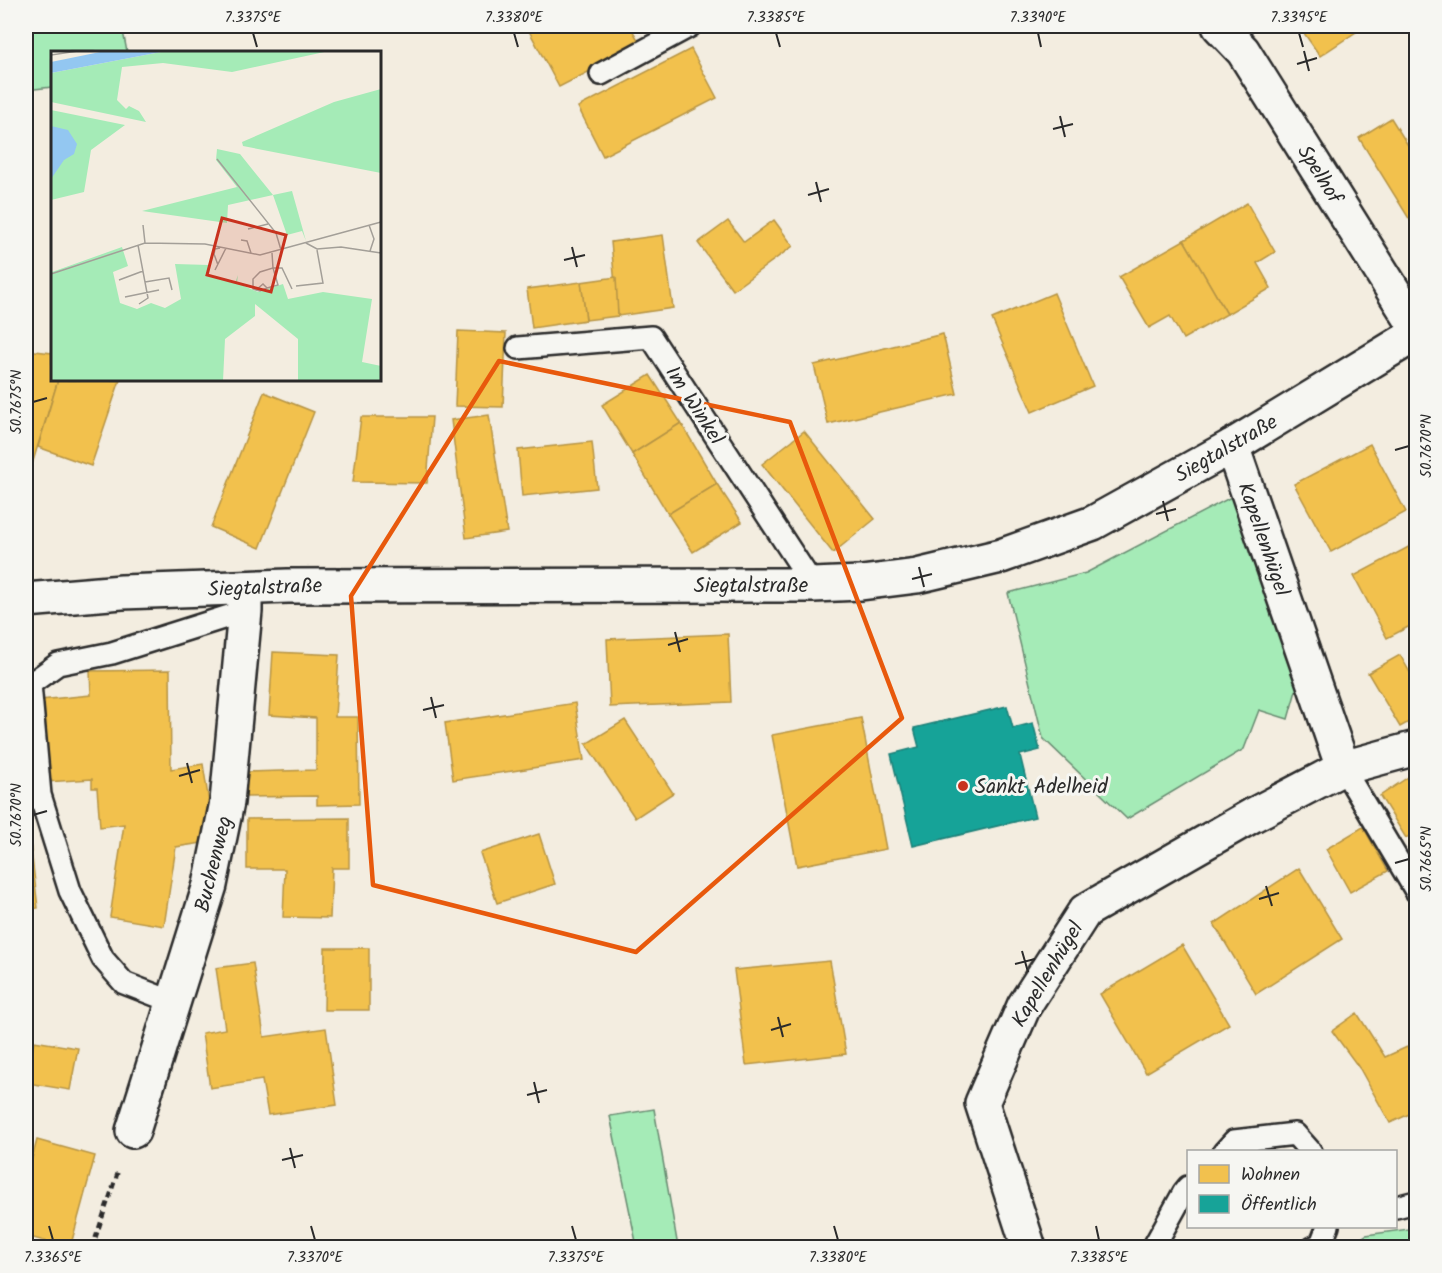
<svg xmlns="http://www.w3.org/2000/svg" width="1442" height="1273" viewBox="0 0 1442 1273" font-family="Kalam,sans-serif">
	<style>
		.green { fill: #a5ebb7; stroke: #688b71; stroke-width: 1.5 }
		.homes { fill: #f2c14e; stroke: #b69444; stroke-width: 1.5 }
		.public { fill: #17a398; stroke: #1d7f77; stroke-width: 1.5 }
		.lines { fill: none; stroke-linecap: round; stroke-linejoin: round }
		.lane-casing { stroke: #2b2b2b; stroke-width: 26 }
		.street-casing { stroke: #2b2b2b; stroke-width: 38 }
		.secondary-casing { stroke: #2b2b2b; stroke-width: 38 }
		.path { stroke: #2b2b2b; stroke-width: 4; stroke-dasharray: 6 4.5; stroke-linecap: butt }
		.lane { stroke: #f6f6f2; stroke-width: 21 }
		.street { stroke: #f6f6f2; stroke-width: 33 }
		.secondary { stroke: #f6f6f2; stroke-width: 33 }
		.marked { fill: none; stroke: #e8590c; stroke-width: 4.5; stroke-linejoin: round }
		.ticks { fill: none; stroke: #2b2b2b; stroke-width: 2 }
		.poi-dot { fill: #c8321e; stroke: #f6f6f2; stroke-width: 2 }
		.labels { text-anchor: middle; stroke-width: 6; stroke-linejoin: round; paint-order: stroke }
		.street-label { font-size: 21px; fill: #2b2b2b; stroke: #f6f6f2 }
		.poi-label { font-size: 21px; fill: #2b2b2b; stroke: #f6f6f2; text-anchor: start }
		.inset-road { fill: none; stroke: #a39f98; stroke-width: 1.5 }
		.view { fill: #c8321e; fill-opacity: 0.15; stroke: #c8321e; stroke-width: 3 }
		.inset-edge { fill: none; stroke: #2b2b2b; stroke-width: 3 }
		.neatline { fill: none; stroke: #2b2b2b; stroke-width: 2 }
		.ticks-label { font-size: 15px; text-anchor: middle; fill: #2b2b2b }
	</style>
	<rect width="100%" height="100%" fill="#f3ede0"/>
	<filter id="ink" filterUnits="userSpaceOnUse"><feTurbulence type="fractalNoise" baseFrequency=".0167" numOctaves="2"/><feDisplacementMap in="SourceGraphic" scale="12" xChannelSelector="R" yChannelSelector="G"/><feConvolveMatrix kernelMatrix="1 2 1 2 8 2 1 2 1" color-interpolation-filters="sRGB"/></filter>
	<g filter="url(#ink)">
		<g class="green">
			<path d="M 26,26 L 122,26 L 127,52 L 52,52 L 52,87 L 26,90 Z"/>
			<path d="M 1235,495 L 1301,673 L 1288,719 L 1259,710 L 1244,749 L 1127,819 L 1043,738 L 1008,593 L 1086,573 Z"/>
			<path d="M 654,1109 L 678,1247 L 637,1247 L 610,1116 Z"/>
			<path d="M 1416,1228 L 1416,1247 L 1348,1247 L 1366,1235 Z"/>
		</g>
		<g class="homes">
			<path d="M 529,26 L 630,26 L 641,45 L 559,87 L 527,27 Z"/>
			<path d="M 1299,26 L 1365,26 L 1320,56 Z"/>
			<path d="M 691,49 L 717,98 L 603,156 L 578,107 Z"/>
			<path d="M 1391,118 L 1416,158 L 1416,223 L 1413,225 L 1359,138 Z"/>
			<path d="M 1247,203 L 1275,252 L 1257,263 L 1271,288 L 1227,314 L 1184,240 Z"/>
			<path d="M 774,220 L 793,246 L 733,290 L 698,243 L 728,221 L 744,242 Z"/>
			<path d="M 663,235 L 673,308 L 618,316 L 611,242 Z"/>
			<path d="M 1184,240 L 1227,314 L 1183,339 L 1170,316 L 1149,328 L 1119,277 Z"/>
			<path d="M 616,277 L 618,316 L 586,320 L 581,282 Z"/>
			<path d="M 581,282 L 586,320 L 532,328 L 527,289 Z"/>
			<path d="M 1054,293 L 1093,386 L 1032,412 L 992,319 Z"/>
			<path d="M 458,331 L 506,333 L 503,407 L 455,406 Z"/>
			<path d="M 943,334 L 957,394 L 828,424 L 814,365 Z"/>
			<path d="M 26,350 L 52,353 L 52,380 L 58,380 L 30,471 L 26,471 Z"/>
			<path d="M 650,375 L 681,423 L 632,454 L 602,405 Z"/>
			<path d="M 58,380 L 120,380 L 91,466 L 38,447 Z"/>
			<path d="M 264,392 L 314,412 L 260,548 L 211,527 Z"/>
			<path d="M 489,415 L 507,532 L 466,538 L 451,420 Z"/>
			<path d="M 361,417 L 432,417 L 427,483 L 353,482 Z"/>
			<path d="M 681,423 L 717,484 L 668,514 L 632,454 Z"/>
			<path d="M 804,431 L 875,519 L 833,553 L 762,464 Z"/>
			<path d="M 592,442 L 597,488 L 522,496 L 518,450 Z"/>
			<path d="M 1370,444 L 1406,512 L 1331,552 L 1294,484 Z"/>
			<path d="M 717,484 L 742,522 L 693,552 L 668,514 Z"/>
			<path d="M 1416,543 L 1416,623 L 1387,638 L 1354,576 Z"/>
			<path d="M 728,634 L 731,702 L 610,707 L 607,639 Z"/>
			<path d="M 273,652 L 339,655 L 335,717 L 358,717 L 359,804 L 317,805 L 317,796 L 246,797 L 246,772 L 316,770 L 316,718 L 269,715 Z"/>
			<path d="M 1400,655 L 1416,683 L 1416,718 L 1400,727 L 1368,673 Z"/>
			<path d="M 170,670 L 171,769 L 203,764 L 215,841 L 176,847 L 164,926 L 110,917 L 124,824 L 100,827 L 97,788 L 92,788 L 92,779 L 46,782 L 40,700 L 91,695 L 90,671 Z"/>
			<path d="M 575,703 L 584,760 L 453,780 L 445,723 Z"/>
			<path d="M 861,718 L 886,849 L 797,866 L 772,735 Z"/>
			<path d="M 625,720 L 673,793 L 635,818 L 586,744 Z"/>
			<path d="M 1416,772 L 1416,831 L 1406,838 L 1380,796 Z"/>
			<path d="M 26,807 L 38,908 L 26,910 Z"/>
			<path d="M 349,818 L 349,868 L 332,868 L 330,918 L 283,917 L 285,869 L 247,869 L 247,819 Z"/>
			<path d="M 1363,827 L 1388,871 L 1350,892 L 1326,849 Z"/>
			<path d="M 539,834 L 555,884 L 497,903 L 480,853 Z"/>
			<path d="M 1299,868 L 1342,939 L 1256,994 L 1214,924 Z"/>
			<path d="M 1182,945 L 1229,1024 L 1146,1073 L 1100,994 Z"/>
			<path d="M 325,948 L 369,948 L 369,1010 L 324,1010 Z"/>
			<path d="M 830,961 L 846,1054 L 746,1065 L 734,970 Z"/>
			<path d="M 253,963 L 264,1037 L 326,1028 L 337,1105 L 268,1115 L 262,1080 L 210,1088 L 202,1033 L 225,1029 L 216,968 Z"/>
			<path d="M 1357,1013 L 1385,1057 L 1416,1043 L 1416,1111 L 1390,1123 L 1360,1069 L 1332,1031 Z"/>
			<path d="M 34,1041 L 78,1048 L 70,1090 L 27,1083 Z"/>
			<path d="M 37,1140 L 95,1156 L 70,1248 L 26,1236 L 26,1180 Z"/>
		</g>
		<path class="public" d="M 1007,706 L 1013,728 L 1033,723 L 1040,750 L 1020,755 L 1035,817 L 913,846 L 891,754 L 919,747 L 914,728 Z"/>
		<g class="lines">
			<g class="lane-casing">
				<g id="lane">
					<path d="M 601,74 L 690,26"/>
					<path d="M 518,348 L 651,337 L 813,585"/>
					<path d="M 1343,768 L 1416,891"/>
					<path d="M 173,1002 L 124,983 L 103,959 L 70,891 L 40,795 L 30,684 L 58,664 L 112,653 L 245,611"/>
					<path d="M 1224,1152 L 1234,1141 L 1295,1134 L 1311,1152"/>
					<path d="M 1396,1207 L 1416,1202"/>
					<path d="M 1153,1248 L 1184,1192 L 1188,1187"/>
					<path d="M 1313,1248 L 1321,1244 L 1328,1226"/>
				</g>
			</g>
			<g class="street-casing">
				<g id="street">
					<path d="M 1219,26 L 1243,51 L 1416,327"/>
					<path d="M 1343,768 L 1416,748"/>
					<path d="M 133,1131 L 210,885 L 227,802 L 245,611 L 245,588"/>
					<path d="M 1029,1248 L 982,1103 L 1024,1006 L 1085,911 L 1253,815 L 1343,768 L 1232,446"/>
				</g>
			</g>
			<g class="secondary-casing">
				<path id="secondary" d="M 26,600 L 122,592 L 288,586 L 813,585 L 861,583 L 917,576 L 1001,556 L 1093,523 L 1232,446 L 1416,334"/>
			</g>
			<path class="path" d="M 92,1248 L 119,1169"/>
			<use href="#lane" class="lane"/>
			<use href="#street" class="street"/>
			<use href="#secondary" class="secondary"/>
		</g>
	</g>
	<path class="marked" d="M 499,361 L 790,422 L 902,718 L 636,952 L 373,885 L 351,596 Z"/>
	<path class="ticks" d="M 253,33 L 257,47M 514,33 L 518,47M 776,33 L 780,47M 1038,33 L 1041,47M 1299,33 L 1303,47M 1304,51 L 1309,71M 1297,64 L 1317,58M 1060,116 L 1065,137M 1053,129 L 1073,124M 816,182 L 821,202M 808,195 L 829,189M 572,247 L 577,267M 564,260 L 585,255M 33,402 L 47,398M 1395,450 L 1409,446M 1163,501 L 1168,521M 1156,514 L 1176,509M 919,567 L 924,587M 912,579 L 932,574M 675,632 L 680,652M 668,645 L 688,639M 431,697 L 436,718M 423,710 L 444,705M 187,763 L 192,783M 179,776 L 200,770M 33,815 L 47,811M 1395,863 L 1409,859M 1266,886 L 1272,906M 1259,899 L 1279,893M 1022,951 L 1028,972M 1015,964 L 1035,959M 778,1017 L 783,1037M 771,1030 L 791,1024M 534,1082 L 539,1103M 527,1095 L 547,1090M 290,1148 L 295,1168M 282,1160 L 303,1155M 49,1226 L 53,1240M 311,1226 L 315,1240M 572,1226 L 576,1240M 834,1226 L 838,1240M 1096,1226 L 1099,1240"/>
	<circle class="poi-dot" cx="963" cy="786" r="6"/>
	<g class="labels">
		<g class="street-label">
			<text transform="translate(1320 174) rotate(58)" y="7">Spelhof</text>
			<text transform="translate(695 405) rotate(57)" y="7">Im Winkel</text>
			<text transform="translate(1226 448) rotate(-30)" y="7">Siegtalstraße</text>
			<text transform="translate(1264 539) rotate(71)" y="7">Kapellenhügel</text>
			<text x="751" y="592">Siegtalstraße</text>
			<text transform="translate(265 587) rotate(-2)" y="7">Siegtalstraße</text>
			<text transform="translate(213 864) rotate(-76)" y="7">Buchenweg</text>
			<text transform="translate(1047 974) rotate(-59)" y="7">Kapellenhügel</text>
		</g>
		<g class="poi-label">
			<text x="975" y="793">Sankt Adelheid</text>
		</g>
	</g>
	<g transform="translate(51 51)">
		<rect width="330" height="330" fill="#f3ede0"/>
		<path d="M 115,0 L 278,0 L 181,21 L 112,12 L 71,16 L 66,49 L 75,58 L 78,55 L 88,60 L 95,71 L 0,51 L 0,22 ZM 330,38 L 330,122 L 192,95 L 191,91 L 283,51 ZM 0,59 L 74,74 L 40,99 L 33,141 L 0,149 ZM 166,98 L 189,103 L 222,144 L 241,140 L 255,190 L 251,180 L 236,184 L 222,144 L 177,154 L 176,172 L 91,160 L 186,136 L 165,109 ZM 71,196 L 77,215 L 62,221 L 69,252 L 86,258 L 100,252 L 114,257 L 130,248 L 124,213 L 158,214 L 156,223 L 184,232 L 187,224 L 186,232 L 207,241 L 232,233 L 237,248 L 272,241 L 321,248 L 311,311 L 330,315 L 330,330 L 247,330 L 247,288 L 204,253 L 204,265 L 174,288 L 172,330 L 0,330 L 0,212 L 1,221 Z" fill="#a5ebb7"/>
		<path d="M 54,0 L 115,0 L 0,22 L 0,11 ZM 0,75 L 17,79 L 26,93 L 23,103 L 13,109 L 0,128 Z" fill="#93c7f1"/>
		<path class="inset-road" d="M 0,4 L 27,0M 166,108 L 225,182 L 230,199M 92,174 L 94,192M 318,174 L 323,188 L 319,200M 197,178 L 217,173M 190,189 L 196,190 L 200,202M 255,192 L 266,198 L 290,196 L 330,202M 87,194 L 97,247 L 88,253M 167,214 L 163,203 L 164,198 L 169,197M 164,219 L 175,197M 0,223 L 94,192 L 154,193 L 209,204 L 330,171M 68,229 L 92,220M 94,231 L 118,227 L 121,239M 245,235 L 272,232 L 266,199M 216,237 L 227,234 L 222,217 L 231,217 L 241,238M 205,239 L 212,233 L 216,237 L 209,240 L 205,239 L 202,238 L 202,228 L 209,221 L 222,217 L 221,202M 74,246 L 108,239"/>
		<path class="view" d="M 171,167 L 235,184 L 220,241 L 156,224 Z"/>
		<rect width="330" height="330" class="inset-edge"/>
	</g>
	<rect width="1442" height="1273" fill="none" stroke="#f6f6f2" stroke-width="66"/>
	<rect x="1187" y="1150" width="210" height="78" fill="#f6f6f2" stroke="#a5a5a2" stroke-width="1.5"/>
	<rect x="1199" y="1165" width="30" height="18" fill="#f2c14e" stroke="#a5a5a2" stroke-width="1.5"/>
	<text x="1241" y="1180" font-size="18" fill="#2b2b2b">Wohnen</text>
	<rect x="1199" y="1195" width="30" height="18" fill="#17a398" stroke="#a5a5a2" stroke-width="1.5"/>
	<text x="1241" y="1210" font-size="18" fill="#2b2b2b">Öffentlich</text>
	<rect x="33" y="33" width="1376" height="1207" class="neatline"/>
	<g class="ticks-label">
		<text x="253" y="22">7.3375°E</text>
		<text x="514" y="22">7.3380°E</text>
		<text x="776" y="22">7.3385°E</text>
		<text x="1038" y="22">7.3390°E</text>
		<text x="1299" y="22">7.3395°E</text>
		<text transform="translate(16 402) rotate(-90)" y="5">50.7675°N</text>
		<text transform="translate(1426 446) rotate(-90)" y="5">50.7670°N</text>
		<text transform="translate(16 815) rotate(-90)" y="5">50.7670°N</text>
		<text transform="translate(1426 859) rotate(-90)" y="5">50.7665°N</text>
		<text x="53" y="1262">7.3365°E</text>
		<text x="315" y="1262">7.3370°E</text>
		<text x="576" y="1262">7.3375°E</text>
		<text x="838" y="1262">7.3380°E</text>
		<text x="1099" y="1262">7.3385°E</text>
	</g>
</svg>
